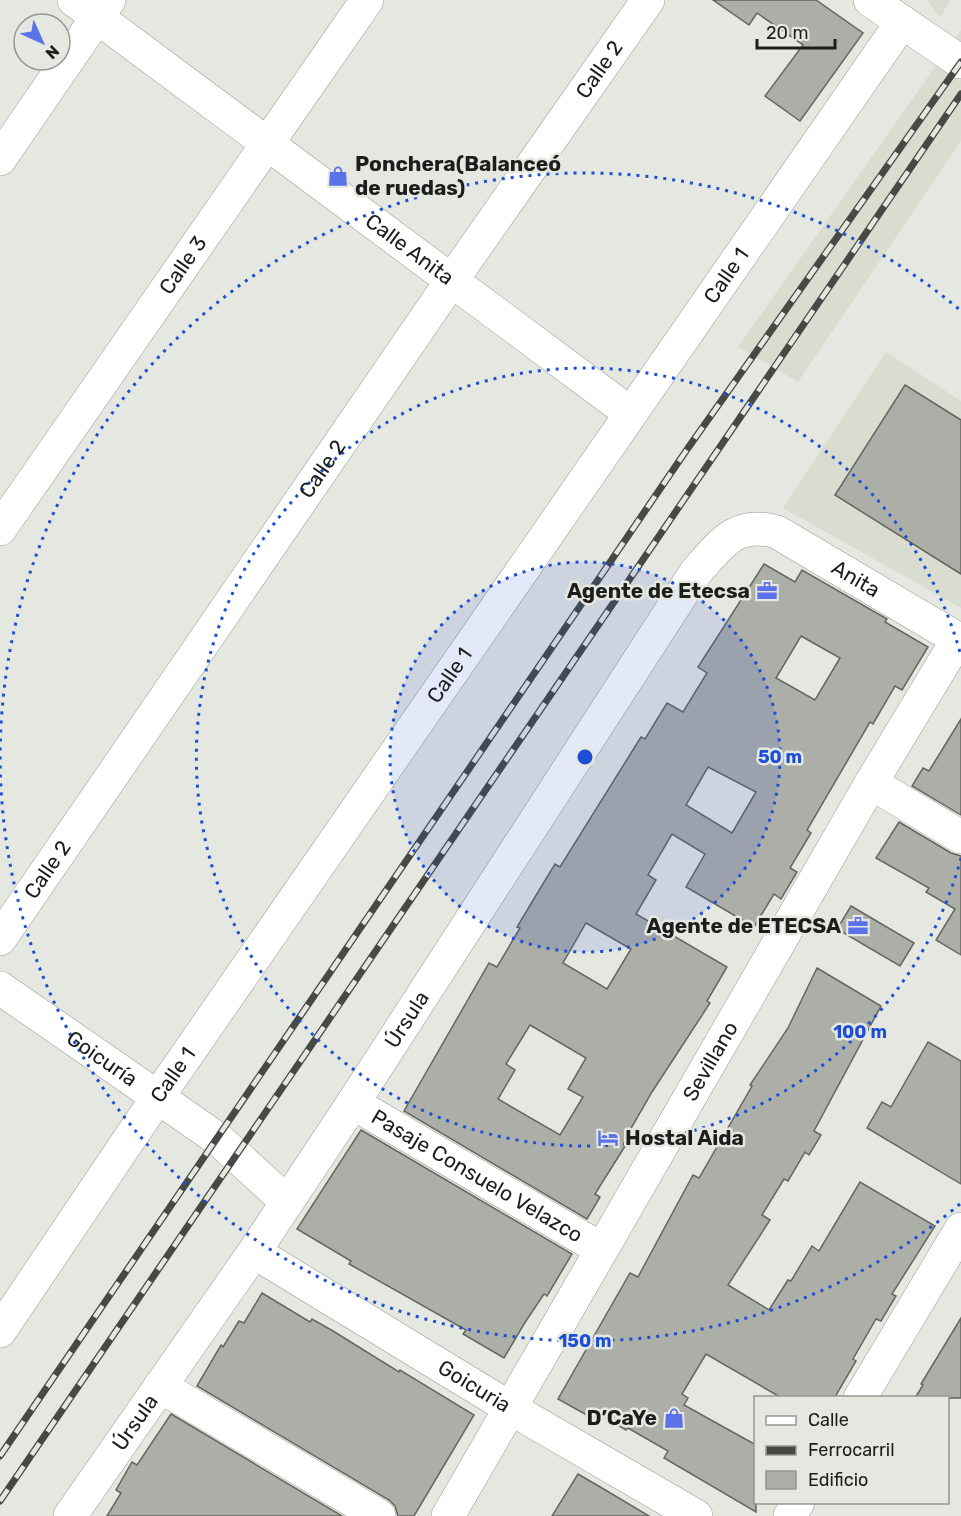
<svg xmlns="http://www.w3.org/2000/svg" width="961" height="1516" viewBox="0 0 961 1516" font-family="Rubik,sans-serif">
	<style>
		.built { fill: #d8ddcf }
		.building { fill: #acaea8; stroke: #646660; stroke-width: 1.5; fill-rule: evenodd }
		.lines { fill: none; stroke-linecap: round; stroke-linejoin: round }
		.minor-casing { stroke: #989a94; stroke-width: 34 }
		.minor { stroke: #fff; stroke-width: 33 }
		.rail-casing { stroke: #474945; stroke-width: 7 }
		.rail { stroke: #e5e8e1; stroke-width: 4.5; stroke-dasharray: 14; stroke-linecap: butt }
		.ring { fill: none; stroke: #1d4ed8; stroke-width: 3; stroke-dasharray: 3 6 }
		.labels { text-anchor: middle; stroke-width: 5; stroke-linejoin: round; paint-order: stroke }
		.street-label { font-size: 21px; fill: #1d1e1b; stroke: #e5e8e1 }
		.poi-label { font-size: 21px; font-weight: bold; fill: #1d1e1b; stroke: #e5e8e1; text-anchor: end }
		.centre { fill: #1d4ed8; stroke: #e5e8e1; stroke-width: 3 }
		.ring-label { font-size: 18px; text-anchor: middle; font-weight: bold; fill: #1d4ed8; stroke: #e5e8e1; stroke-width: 5; stroke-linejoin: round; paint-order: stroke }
	</style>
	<rect width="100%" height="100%" fill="#e5e8e1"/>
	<g class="built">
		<path d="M 927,0 L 950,0 L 940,18 Z"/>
		<path d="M 961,30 L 961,141 L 798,382 L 738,347 Z"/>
		<path d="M 886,352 L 961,401 L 961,608 L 783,508 Z"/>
	</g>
	<g class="building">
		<path d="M 713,0 L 816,0 L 863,33 L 800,121 L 765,96 L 803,45 L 757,13 L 749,25 Z"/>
		<path d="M 905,385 L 961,420 L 961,574 L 835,495 Z"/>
		<path d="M 764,564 L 795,582 L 802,570 L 887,619 L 885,622 L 928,647 L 902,690 L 895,686 L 873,724 L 870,722 L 807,830 L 811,833 L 790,868 L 797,872 L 781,899 L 774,894 L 754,927 L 686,887 L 705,854 L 672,834 L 648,875 L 656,880 L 636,914 L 727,967 L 707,1001 L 710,1003 L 652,1092 L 629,1132 L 632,1135 L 595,1194 L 600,1197 L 587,1219 L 404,1111 L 489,963 L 497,967 L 520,928 L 517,927 L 532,902 L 555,864 L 560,867 L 641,737 L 645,739 L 667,703 L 683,712 L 707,673 L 698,667 ZM 801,636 L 840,658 L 815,700 L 776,678 ZM 708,767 L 756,792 L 732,833 L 686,805 ZM 586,923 L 631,949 L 607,989 L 563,963 ZM 530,1025 L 586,1058 L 568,1089 L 583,1097 L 560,1135 L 498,1099 L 515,1070 L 506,1064 Z"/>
		<path d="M 961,719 L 961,815 L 912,786 L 923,768 L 929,771 Z"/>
		<path d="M 899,822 L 951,853 L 961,856 L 961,955 L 936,940 L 955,909 L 926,892 L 929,888 L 876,858 Z"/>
		<path d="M 851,906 L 914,943 L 900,966 L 837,929 Z"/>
		<path d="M 817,968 L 881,1006 L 814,1131 L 821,1135 L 809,1155 L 805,1152 L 788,1181 L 784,1179 L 762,1215 L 770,1220 L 728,1285 L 769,1310 L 788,1280 L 791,1281 L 812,1246 L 819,1251 L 860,1182 L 935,1226 L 892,1294 L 896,1296 L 881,1321 L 876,1319 L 853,1359 L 856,1361 L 835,1397 L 780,1397 L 706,1354 L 682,1394 L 688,1398 L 684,1405 L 756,1445 L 756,1512 L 664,1458 L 668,1451 L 628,1428 L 626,1430 L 596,1412 L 592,1418 L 558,1399 L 630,1273 L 638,1277 L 693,1175 L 699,1178 L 752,1086 L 750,1085 L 788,1028 Z"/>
		<path d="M 928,1042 L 961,1061 L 961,1184 L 867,1128 L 882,1102 L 891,1107 Z"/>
		<path d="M 361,1130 L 572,1254 L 547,1296 L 544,1294 L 524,1324 L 504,1358 L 463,1334 L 466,1330 L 349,1264 L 351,1261 L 297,1229 Z"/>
		<path d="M 262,1293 L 310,1322 L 312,1319 L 333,1331 L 399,1372 L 400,1370 L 474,1415 L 414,1516 L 398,1516 L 395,1506 L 389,1500 L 197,1386 L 221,1345 L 223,1347 L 239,1321 L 244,1323 Z"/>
		<path d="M 961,1318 L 961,1398 L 915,1398 L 923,1385 L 921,1384 Z"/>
		<path d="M 171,1414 L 342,1516 L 107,1516 L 121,1493 L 116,1490 L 132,1462 L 137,1465 Z"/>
		<path d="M 578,1474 L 607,1491 L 649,1516 L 552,1516 Z"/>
	</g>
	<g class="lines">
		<g class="minor-casing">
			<g id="minor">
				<path id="s1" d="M 74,0 L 630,413"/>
				<path d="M 870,0 L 961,62"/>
				<path d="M 0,159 L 109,0"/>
				<path id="s2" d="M 0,529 L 367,0"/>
				<path d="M 871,783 L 961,837"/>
				<path id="s3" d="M 0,939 L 452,280 L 648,0"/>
				<path id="s4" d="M 0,988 L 218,1139 L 287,1202"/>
				<path id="s5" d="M 353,1103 L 601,1249"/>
				<path id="s6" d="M 254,1252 L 510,1408 L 696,1516"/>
				<path id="s7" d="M 0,1331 L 157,1098 L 902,22"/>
				<path d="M 160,1386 L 379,1516"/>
				<path d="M 860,1398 L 961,1229"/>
				<path id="s8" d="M 70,1516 L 254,1252 L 353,1103 L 696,572 C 721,544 736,520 777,532 L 961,641"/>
				<path id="s9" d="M 448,1516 L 871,783 L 958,639"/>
				<path d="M 790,1516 L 798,1502"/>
			</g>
		</g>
		<use href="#minor" class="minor"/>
		<g class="rail-casing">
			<g id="rail">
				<path d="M 0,1456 L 688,448 L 961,62"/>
				<path d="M 0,1501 L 961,94"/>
			</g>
		</g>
		<use href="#rail" class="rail"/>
	</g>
	<circle cx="585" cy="757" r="195" fill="#1d4ed8" fill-opacity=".12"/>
	<g class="ring">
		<circle cx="585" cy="757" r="195"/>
		<path d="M961 858A389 389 0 1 1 961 656"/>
		<path d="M960 1204A584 584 0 1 1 960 310"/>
	</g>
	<defs>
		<g id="shop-bare" transform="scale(1.62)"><path d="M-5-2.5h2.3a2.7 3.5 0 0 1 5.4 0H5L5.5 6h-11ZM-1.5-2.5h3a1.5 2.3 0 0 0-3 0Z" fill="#5c72e9" stroke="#e5e8e1" stroke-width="2.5" paint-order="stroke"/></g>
		<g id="office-bare" transform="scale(1.62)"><path d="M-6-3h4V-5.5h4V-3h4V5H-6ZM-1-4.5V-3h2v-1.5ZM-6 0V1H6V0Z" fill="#5c72e9" stroke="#e5e8e1" stroke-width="2.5" paint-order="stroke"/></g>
		<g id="hotel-bare" transform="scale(1.62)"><path d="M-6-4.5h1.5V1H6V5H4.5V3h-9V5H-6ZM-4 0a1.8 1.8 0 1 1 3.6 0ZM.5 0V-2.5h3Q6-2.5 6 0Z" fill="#5c72e9" stroke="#e5e8e1" stroke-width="2.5" paint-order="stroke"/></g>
	</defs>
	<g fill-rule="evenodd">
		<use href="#shop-bare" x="338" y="176"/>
		<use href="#office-bare" x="767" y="591"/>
		<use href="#office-bare" x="858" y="926"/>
		<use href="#hotel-bare" x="608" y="1138"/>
		<use href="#shop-bare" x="674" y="1418"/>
	</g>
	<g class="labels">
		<g class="street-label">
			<text dy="7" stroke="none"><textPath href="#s3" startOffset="1056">Calle 2</textPath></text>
			<text dy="7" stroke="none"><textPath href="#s1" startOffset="418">Calle Anita</textPath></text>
			<text dy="7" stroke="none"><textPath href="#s2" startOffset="321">Calle 3</textPath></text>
			<text dy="7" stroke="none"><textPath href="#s7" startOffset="1281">Calle 1</textPath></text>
			<text dy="7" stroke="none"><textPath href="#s3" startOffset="570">Calle 2</textPath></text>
			<text dy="7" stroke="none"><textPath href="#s8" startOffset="1322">Anita</textPath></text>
			<text dy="7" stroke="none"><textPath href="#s7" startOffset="795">Calle 1</textPath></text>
			<text dy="7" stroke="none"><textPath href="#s3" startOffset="84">Calle 2</textPath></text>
			<text dy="7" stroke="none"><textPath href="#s8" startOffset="600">Úrsula</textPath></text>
			<text dy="7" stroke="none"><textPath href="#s4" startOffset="124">Goicuría</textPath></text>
			<text dy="7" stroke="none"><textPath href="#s9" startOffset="525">Sevillano</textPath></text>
			<text dy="7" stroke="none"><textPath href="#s7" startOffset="309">Calle 1</textPath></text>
			<text dy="7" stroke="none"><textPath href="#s5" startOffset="144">Pasaje Consuelo Velazco</textPath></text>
			<text dy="7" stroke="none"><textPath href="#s6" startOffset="258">Goicuria</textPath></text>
			<text dy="7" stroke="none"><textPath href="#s8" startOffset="114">Úrsula</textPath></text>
		</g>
		<g class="poi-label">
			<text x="355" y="171" text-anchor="start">Ponchera(Balanceó<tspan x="355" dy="24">de ruedas)</tspan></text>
			<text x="750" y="598">Agente de Etecsa</text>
			<text x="841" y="933">Agente de ETECSA</text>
			<text x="625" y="1145" text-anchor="start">Hostal Aida</text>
			<text x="657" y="1425">D’CaYe</text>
		</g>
	</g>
	<circle cx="585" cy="757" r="9" class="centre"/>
	<g class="ring-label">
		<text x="780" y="763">50 m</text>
		<text x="860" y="1038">100 m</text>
		<text x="585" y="1347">150 m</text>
	</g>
	<rect x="754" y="1396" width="195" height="108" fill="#e5e8e1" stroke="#959792" stroke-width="1.5"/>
	<rect x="766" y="1416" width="30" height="9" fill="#ffffff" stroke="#959792" stroke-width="1.5"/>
	<text x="808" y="1426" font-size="18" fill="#1d1e1b">Calle</text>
	<rect x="766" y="1446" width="30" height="9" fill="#474945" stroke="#959792" stroke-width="1.5"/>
	<text x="808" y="1456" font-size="18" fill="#1d1e1b">Ferrocarril</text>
	<rect x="766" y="1471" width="30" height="18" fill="#acaea8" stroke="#959792" stroke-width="1.5"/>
	<text x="808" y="1486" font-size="18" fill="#1d1e1b">Edificio</text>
	<g transform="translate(42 42) rotate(135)"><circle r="28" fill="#e5e8e1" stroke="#959792" stroke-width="1.5"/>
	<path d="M0-4.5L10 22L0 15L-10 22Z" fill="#5c72e9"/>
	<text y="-9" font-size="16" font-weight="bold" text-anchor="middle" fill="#1d1e1b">N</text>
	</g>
	<path d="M757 39v9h78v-9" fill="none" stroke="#1d1e1b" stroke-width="3"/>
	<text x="766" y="39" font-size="18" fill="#1d1e1b" stroke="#e5e8e1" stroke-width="4.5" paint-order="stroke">20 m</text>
</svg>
